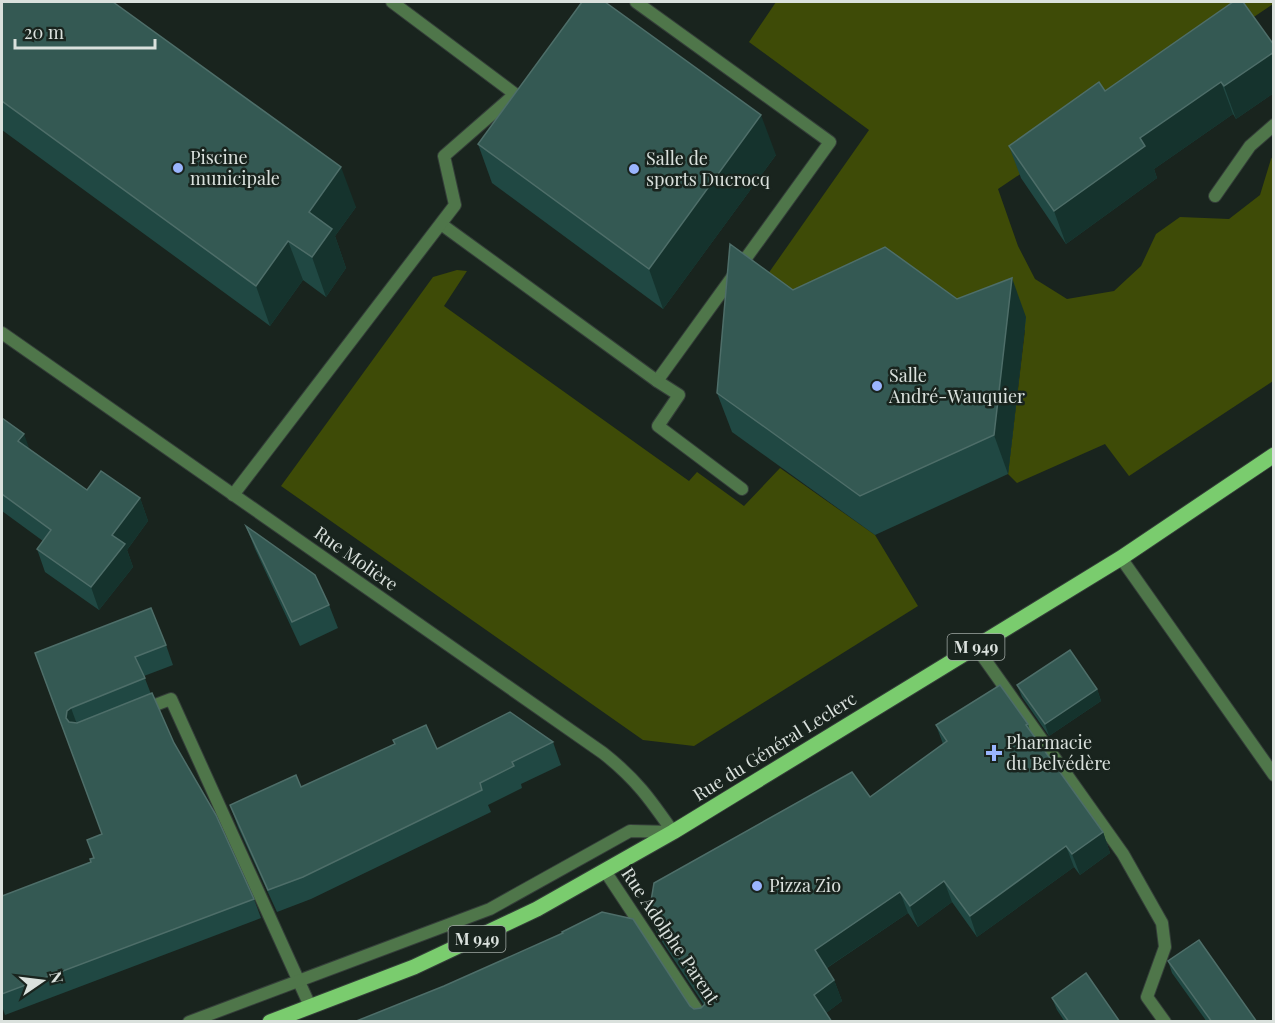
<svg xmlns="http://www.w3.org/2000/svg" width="1275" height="1023" viewBox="0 0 1275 1023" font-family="'Playfair Display',serif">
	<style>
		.green { fill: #3e4b07 }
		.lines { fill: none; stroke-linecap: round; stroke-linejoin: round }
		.lane-casing { stroke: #343e39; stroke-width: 14 }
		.street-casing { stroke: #343e39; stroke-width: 14 }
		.primary-casing { stroke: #343e39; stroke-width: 17 }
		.lane { stroke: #4f764a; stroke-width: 12 }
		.street { stroke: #4f764a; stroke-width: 12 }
		.primary { stroke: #7acc6e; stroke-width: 15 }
		.wall { fill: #204843 }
		.shaded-wall { fill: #15332d }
		.building { fill: #345953; stroke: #4e6e69; stroke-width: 1.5 }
		.poi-dot { fill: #9ab5fd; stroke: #19241e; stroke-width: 2 }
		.labels { text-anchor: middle; stroke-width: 5; stroke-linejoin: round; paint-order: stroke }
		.shield { fill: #19241e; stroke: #a0a8a4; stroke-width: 1.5 }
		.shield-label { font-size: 16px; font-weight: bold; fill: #dae1dd }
		.poi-label { font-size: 18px; fill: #dae1dd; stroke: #19241e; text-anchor: start }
		.street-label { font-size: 18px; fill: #dae1dd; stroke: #19241e }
	</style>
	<rect width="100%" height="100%" fill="#19241e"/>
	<g class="green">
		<path d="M 776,2 L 1273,2 L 1273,4 L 998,189 L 1018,246 L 1035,279 L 1067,299 L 1114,291 L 1141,266 L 1156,234 L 1180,217 L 1229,219 L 1260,195 L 1271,159 L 1273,156 L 1273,381 L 1129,476 L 1105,444 L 1017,483 L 1008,474 L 1025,330 L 807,329 L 763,281 L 869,130 L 749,42 Z"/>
		<path d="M 457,270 L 467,271 L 444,306 L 689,481 L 697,472 L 744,506 L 780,468 L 875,535 L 918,606 L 694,746 L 643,740 L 281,486 L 433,277 Z"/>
	</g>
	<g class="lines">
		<g class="lane-casing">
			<g id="lane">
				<path d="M 1215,196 L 1250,146 L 1274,125"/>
				<path d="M 441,224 L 657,381 L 830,142 L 636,2"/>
				<path d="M 657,381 L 679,395 L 658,426 L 742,489"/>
				<path d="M 233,495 L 455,205 L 444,156 L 515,94 L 392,2"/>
				<path d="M 1121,558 L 1274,775"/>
				<path d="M 976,647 L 1123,854 L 1162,923 L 1165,947 L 1147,997 L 1165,1022"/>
				<path d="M 142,710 L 171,699 L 310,1006"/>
				<path d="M 189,1022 L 490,909 L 630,831 L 672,832"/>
			</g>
		</g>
		<g class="street-casing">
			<g id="street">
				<path d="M 2,333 L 603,753 C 636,779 650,799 673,832"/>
				<path d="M 605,871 L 705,1022"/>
			</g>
		</g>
		<g class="primary-casing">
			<path id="primary" d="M 270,1022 L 414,967 L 537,909 L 673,832 L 1121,558 L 1274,455"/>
		</g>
		<use href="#lane" class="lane"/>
		<use href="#street" class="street"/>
		<use href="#primary" class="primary"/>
	</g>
	<g class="wall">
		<path d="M 2,2 L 356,207 L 335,236 L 346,268 L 326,297 L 303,280 L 270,326 L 2,130 Z"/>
		<path d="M 1274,45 L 1274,93 L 1236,119 L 1233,114 L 1154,169 L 1157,178 L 1066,244 L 1021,178 L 1009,146 Z"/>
		<path d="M 478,144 L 776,155 L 663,309 L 492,183 Z"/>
		<path d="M 793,290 L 957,299 L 1026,317 L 1008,474 L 875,535 L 732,432 L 717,393 Z"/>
		<path d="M 2,418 L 29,449 L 87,490 L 140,498 L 148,521 L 127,550 L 133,567 L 99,610 L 45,572 L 37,549 L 43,541 L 2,511 Z"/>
		<path d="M 246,526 L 329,605 L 338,628 L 300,646 L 255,549 Z"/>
		<path d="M 166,645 L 173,665 L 144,676 L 151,694 L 174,743 L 254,899 L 261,918 L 5,1015 L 2,1006 L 2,896 L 91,862 L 102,834 L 35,653 Z"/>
		<path d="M 1017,685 L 1097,689 L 1101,701 L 1049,736 L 1022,697 Z"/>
		<path d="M 1028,724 L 1030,731 L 1103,832 L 1110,853 L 1080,875 L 1074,867 L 977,937 L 952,902 L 918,927 L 908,913 L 827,968 L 834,980 L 842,1001 L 826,1013 L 354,1022 L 690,1006 L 694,1009 L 701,1008 L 704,1005 L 657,934 L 649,913 L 870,797 L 943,744 L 936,725 Z"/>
		<path d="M 553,742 L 561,765 L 521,784 L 522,788 L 488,805 L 491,812 L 311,899 L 277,912 L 238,827 L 230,805 L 301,787 L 437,749 Z"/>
		<path d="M 1168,961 L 1257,1022 L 1207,1022 L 1172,973 Z"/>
		<path d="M 1052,998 L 1120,1022 L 1065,1022 L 1057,1010 Z"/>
	</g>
	<g class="shaded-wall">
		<path d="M 1274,52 L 1274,93 L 1236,119 L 1224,86 Z"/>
		<path d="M 1221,82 L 1233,114 L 1154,169 L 1157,178 L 1066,244 L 1054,211 L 1140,138 Z"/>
		<path d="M 761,115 L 776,155 L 663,309 L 649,269 Z"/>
		<path d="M 341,167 L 356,207 L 335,236 L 346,268 L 326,297 L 312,257 L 309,212 Z"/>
		<path d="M 288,241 L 303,280 L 270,326 L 256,286 Z"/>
		<path d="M 1012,278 L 1026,317 L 1008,474 L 994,435 Z"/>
		<path d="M 24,434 L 32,456 L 18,441 Z"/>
		<path d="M 140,498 L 148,521 L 127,550 L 133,567 L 99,610 L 91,587 L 112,535 Z"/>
		<path d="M 1097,689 L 1101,701 L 1049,736 L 1045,724 Z"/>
		<path d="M 71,708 L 78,727 L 74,730 L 66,718 L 67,711 Z"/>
		<path d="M 1103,832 L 1110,853 L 1080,875 L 1072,854 Z"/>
		<path d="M 1066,846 L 1074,867 L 977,937 L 970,916 Z"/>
		<path d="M 944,881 L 952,902 L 918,927 L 910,906 Z"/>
		<path d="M 900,892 L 908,913 L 822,971 L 815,950 Z"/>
		<path d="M 834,980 L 842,1001 L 822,1016 L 814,995 Z"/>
	</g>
	<g class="building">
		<path d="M 2,2 L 113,2 L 341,167 L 309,212 L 332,229 L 312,257 L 288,241 L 256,286 L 2,101 Z"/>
		<path d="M 582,2 L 605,2 L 761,115 L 649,269 L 478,144 Z"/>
		<path d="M 1233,2 L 1243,2 L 1274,45 L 1274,52 L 1224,86 L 1221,82 L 1140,138 L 1145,146 L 1054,211 L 1009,146 L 1099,82 L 1105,91 Z"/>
		<path d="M 730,244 L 793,290 L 885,247 L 957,299 L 1012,278 L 994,435 L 860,496 L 766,428 L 717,393 Z"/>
		<path d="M 2,418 L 24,434 L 18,441 L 87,490 L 101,471 L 140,498 L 112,535 L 125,544 L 91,587 L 37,549 L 51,530 L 2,494 Z"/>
		<path d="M 246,526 L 315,575 L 329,605 L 292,622 Z"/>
		<path d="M 151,608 L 166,645 L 135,657 L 145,678 L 71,708 L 67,711 L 66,718 L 69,722 L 77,723 L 152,693 L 174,743 L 216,815 L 254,899 L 2,994 L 2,896 L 91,862 L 90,859 L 94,858 L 87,840 L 102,834 L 35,653 Z"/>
		<path d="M 1070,650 L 1097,689 L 1045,724 L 1017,685 Z"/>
		<path d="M 1000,685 L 1028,724 L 1026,725 L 1103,832 L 1072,854 L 1066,846 L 970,916 L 944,881 L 910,906 L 900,892 L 815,950 L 834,980 L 814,995 L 832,1022 L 354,1022 L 444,986 L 563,933 L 562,932 L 602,912 L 633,919 L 690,1006 L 694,1009 L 701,1008 L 705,1004 L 704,996 L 649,913 L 654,883 L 852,772 L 870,797 L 947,741 L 936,725 Z"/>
		<path d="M 510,712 L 553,742 L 512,762 L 514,766 L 480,783 L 482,790 L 303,877 L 268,890 L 230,805 L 296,775 L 301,787 L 395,744 L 393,740 L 426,725 L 437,749 Z"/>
		<path d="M 1199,940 L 1257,1022 L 1212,1022 L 1168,961 Z"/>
		<path d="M 1086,973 L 1120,1022 L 1069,1022 L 1052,998 Z"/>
	</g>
	<g class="poi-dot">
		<circle cx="178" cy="168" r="6"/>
		<circle cx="634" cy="169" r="6"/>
		<circle cx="877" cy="386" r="6"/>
		<path d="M991 744h6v6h6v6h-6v6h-6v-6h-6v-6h6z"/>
		<circle cx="757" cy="886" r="6"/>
	</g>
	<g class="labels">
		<g class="shield">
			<rect x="947.5" y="634" width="57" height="26" rx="4.5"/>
			<rect x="448.5" y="926" width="57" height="26" rx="4.5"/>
		</g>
		<g class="shield-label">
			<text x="976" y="653">M 949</text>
			<text x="477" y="945">M 949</text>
		</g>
		<g class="poi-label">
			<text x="190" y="164">Piscine<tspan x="190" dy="21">municipale</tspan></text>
			<text x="646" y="165">Salle de<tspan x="646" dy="21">sports Ducrocq</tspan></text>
			<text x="889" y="382">Salle<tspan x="889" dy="21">André-Wauquier</tspan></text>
			<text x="1006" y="749">Pharmacie<tspan x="1006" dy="21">du Belvédère</tspan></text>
			<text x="769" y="892">Pizza Zio</text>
		</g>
		<g class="street-label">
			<text transform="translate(356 559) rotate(35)" y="6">Rue Molière</text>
			<text transform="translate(775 747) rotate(-32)" y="6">Rue du Général Leclerc</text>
			<text transform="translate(670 936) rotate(56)" y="6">Rue Adolphe Parent</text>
		</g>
	</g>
	<rect width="1275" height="1023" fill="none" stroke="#dae1dd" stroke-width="6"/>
	<g transform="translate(42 981) rotate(76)" stroke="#19241e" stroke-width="4.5" paint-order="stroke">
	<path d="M0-4.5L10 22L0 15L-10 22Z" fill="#dae1dd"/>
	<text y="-9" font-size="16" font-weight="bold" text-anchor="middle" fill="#dae1dd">N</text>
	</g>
	<path d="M15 39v9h140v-9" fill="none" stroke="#dae1dd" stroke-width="3"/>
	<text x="24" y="39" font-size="18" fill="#dae1dd" stroke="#19241e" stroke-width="4.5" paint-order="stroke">20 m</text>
</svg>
